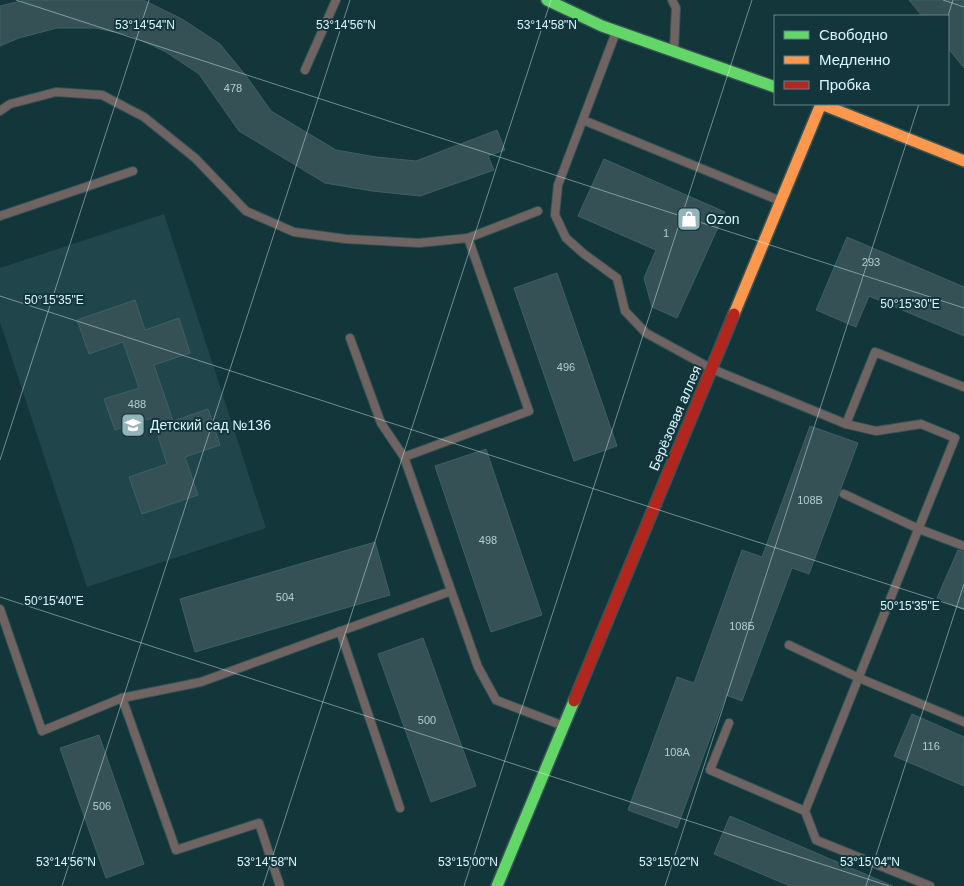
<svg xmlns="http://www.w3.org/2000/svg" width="964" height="886" viewBox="0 0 964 886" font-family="Helvetica,sans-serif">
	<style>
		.built { fill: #20464c }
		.building { fill: #355155; stroke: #3b6167 }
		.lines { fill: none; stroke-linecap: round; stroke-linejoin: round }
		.lane-casing { stroke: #365356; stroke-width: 10 }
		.fast-casing { stroke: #365356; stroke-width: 14 }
		.slow-casing { stroke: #365356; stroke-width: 14 }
		.jam-casing { stroke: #365356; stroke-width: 14 }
		.lane { stroke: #6f6462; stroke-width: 8 }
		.fast { stroke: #63d668; stroke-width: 11 }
		.slow { stroke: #ff974d; stroke-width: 11 }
		.jam { stroke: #b3261e; stroke-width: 11 }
		.ticks { fill: none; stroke: #dcf8fe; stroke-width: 1; stroke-opacity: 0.45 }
		.labels { text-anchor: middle; stroke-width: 4; stroke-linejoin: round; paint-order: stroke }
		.number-label { font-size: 11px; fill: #b2ced4 }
		.poi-label { font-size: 14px; fill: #dcf8fe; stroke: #13363c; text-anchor: start }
		.street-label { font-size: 14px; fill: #dcf8fe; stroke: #13363c }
		.ticks-label { font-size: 12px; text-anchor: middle; fill: #dcf8fe; stroke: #13363c; stroke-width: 4; stroke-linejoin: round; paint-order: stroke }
	</style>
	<rect width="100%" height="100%" fill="#12363a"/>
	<path class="built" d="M 164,214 L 266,528 L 87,587 L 0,322 L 0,268 Z"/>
	<g class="building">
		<path d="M 25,0 L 143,0 L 182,19 L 220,44 L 247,77 L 271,111 L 336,150 L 376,157 L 416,161 L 497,130 L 505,150 L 488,156 L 494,170 L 420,196 L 372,191 L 325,183 L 239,131 L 199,74 L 166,52 L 130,35 L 95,28 L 57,28 L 19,38 L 0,46 L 0,6 Z"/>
		<path d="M 909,0 L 964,0 L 964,68 L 948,48 L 948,16 L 922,16 Z"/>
		<path d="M 604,159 L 725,212 L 677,318 L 652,307 L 644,278 L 656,250 L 578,216 Z"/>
		<path d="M 847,237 L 964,287 L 964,336 L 869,296 L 856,327 L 816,310 Z"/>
		<path d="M 557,273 L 617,446 L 574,461 L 514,288 Z"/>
		<path d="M 135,300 L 145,330 L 179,318 L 190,353 L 154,365 L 173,421 L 208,409 L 220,445 L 185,457 L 198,495 L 142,514 L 129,477 L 167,464 L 152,418 L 115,430 L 104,399 L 139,388 L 123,342 L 89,354 L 77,320 Z"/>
		<path d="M 810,426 L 858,443 L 809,574 L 792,568 L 742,701 L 726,695 L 677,828 L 628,810 L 677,677 L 694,683 L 742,550 L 762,557 Z"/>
		<path d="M 486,449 L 542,615 L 491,632 L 435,466 Z"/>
		<path d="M 375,542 L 390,595 L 195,652 L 180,599 Z"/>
		<path d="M 958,550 L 964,552 L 964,610 L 937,598 Z"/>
		<path d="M 423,638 L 476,786 L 431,802 L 378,654 Z"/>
		<path d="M 912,714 L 964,737 L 964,786 L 894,756 Z"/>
		<path d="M 99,735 L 144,864 L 106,878 L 60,748 Z"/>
		<path d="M 730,816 L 893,886 L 790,886 L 714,854 Z"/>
	</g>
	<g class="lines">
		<g class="lane-casing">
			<g id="lane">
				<path d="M 672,0 L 676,8 L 674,50"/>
				<path d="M 616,32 L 558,185 L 555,215 L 566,238 L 584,254 L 617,278 L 625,311 L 646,333 L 712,369 L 846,424 L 876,431 L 921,424 L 955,438 L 805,811 L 816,840 L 930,886"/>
				<path d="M 305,70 L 336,0"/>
				<path d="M 0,111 L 10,104 L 56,92 L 102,95 L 144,117 L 195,158 L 246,211 L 294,232 L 346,239 L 419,243 L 468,238 L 538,211"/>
				<path d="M 583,120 L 778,200"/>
				<path d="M 0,216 L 133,171"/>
				<path d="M 468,238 L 529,411 L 404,457 L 478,667 L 496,700 L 561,725"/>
				<path d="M 350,338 L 381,423 L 404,457"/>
				<path d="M 846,424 L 875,352 L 964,387"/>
				<path d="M 844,494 L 919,529 L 964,546"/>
				<path d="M 0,609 L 42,731 L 122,698 L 176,850 L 259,823 L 280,886"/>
				<path d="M 340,631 L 400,808"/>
				<path d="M 789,645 L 859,678 L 964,722"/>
				<path d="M 122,698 L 201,682 L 451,591"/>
				<path d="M 729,723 L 710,770 L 805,811"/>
			</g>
		</g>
		<g class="fast-casing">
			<g id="fast">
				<path d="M 547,0 L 602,26 L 775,87"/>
				<path d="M 497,886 L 574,701"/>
			</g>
		</g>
		<g class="slow-casing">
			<path id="slow" d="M 734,314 L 821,104 L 964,161"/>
		</g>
		<g class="jam-casing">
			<path id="jam" d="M 574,701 L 734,314"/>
		</g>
		<use href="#lane" class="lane"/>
		<use href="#fast" class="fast"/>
		<use href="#slow" class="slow"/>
		<use href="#jam" class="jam"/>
	</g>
	<path class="ticks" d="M 16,0 L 964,308M 943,0 L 964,7M 948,16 L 953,0M 0,296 L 964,609M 0,460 L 149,0M 0,597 L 889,886M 62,886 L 350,0M 263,886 L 551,0M 464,886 L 752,0M 665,886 L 919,104M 866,886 L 964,584"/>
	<defs>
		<g id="shop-square" transform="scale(1.25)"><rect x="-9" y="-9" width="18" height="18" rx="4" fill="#95b4b9" stroke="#13363c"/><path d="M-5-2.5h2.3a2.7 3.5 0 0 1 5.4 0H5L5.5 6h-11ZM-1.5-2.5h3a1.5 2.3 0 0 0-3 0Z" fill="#fff"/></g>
		<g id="school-square" transform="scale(1.25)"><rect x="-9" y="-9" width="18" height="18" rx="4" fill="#95b4b9" stroke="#13363c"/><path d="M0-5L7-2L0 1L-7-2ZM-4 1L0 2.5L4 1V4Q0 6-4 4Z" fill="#fff"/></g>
	</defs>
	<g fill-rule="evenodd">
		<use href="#shop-square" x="689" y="219"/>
		<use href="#school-square" x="133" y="425"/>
	</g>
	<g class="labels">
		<g class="number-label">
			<text x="233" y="92">478</text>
			<text x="666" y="237">1</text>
			<text x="871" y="266">293</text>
			<text x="566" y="371">496</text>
			<text x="137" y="408">488</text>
			<text x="810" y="504">108В</text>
			<text x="488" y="544">498</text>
			<text x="285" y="601">504</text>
			<text x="742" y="630">108Б</text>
			<text x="427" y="724">500</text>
			<text x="931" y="750">116</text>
			<text x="677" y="756">108А</text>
			<text x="102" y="810">506</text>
		</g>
		<g class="poi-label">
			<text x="706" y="224">Ozon</text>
			<text x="150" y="430">Детский сад №136</text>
		</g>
		<g class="street-label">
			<text transform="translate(675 418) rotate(-67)" y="5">Берёзовая аллея</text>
		</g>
	</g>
	<g class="ticks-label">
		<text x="145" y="29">53°14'54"N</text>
		<text x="346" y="29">53°14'56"N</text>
		<text x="547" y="29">53°14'58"N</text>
		<text x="54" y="304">50°15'35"E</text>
		<text x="910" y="308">50°15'30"E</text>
		<text x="54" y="605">50°15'40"E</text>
		<text x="910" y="610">50°15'35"E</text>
		<text x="66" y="866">53°14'56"N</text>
		<text x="267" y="866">53°14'58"N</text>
		<text x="468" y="866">53°15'00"N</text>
		<text x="669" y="866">53°15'02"N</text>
		<text x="870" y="866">53°15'04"N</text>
	</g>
	<rect x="774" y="15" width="175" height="90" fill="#13363c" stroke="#63848a"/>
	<rect x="784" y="31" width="25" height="8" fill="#63d668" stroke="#63848a"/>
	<text x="819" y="40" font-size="15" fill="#dcf8fe">Свободно</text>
	<rect x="784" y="56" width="25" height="8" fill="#ff974d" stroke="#63848a"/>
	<text x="819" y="65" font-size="15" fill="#dcf8fe">Медленно</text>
	<rect x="784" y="81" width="25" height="8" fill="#b3261e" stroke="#63848a"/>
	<text x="819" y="90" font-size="15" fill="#dcf8fe">Пробка</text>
</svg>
